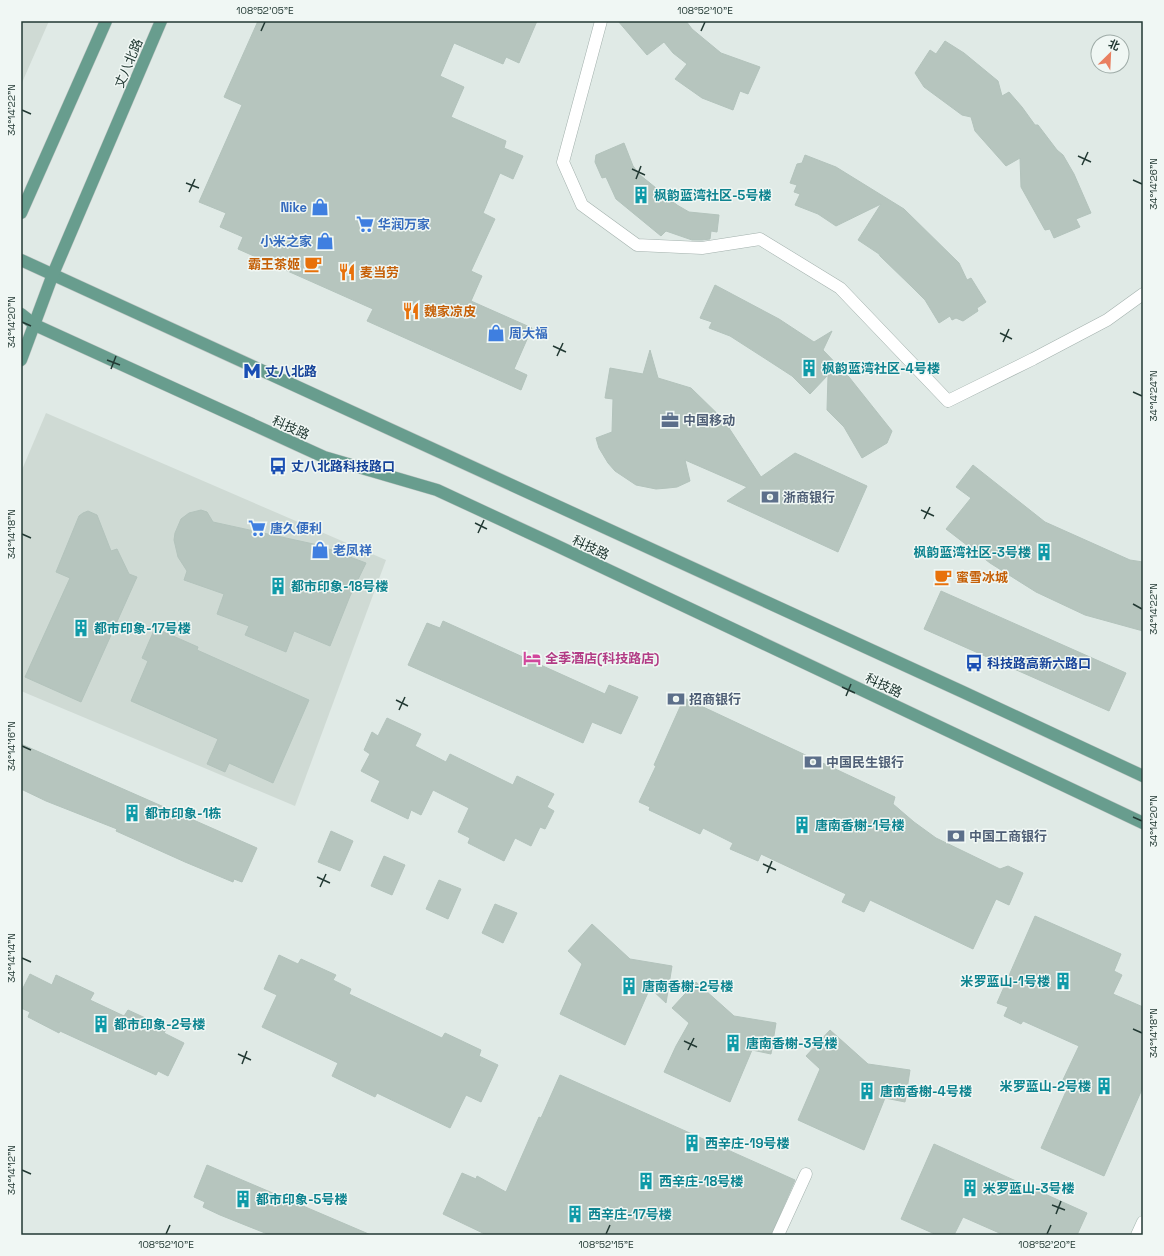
<svg xmlns="http://www.w3.org/2000/svg" width="1164" height="1256" viewBox="0 0 1164 1256" font-family="'Space Grotesk','Noto Sans SC',sans-serif">
	<style>
		.built { fill: #cfdad4 }
		.building { fill: #b6c5be; stroke: #b3c3bc }
		.lines { fill: none; stroke-linecap: round; stroke-linejoin: round }
		.street-casing { stroke: #a3b1ad; stroke-width: 13 }
		.secondary-casing { stroke: #a0b5ad; stroke-width: 13 }
		.primary-casing { stroke: #bdc4c2; stroke-width: 13 }
		.street { stroke: #fff; stroke-width: 12 }
		.secondary { stroke: #fff; stroke-width: 12 }
		.primary { stroke: #689d8e; stroke-width: 12 }
		.ticks { fill: none; stroke: #223933; stroke-width: 1.5 }
		.labels { text-anchor: middle; stroke-width: 3; stroke-linejoin: round; paint-order: stroke }
		.street-label { font-size: 13px; fill: #223933; stroke: #f0f7f4 }
		.culture-label { font-size: 13px; font-weight: bold; fill: #0d838f; stroke: #f0f7f4; text-anchor: start }
		.shop-label { font-size: 13px; font-weight: bold; fill: #366cbe; stroke: #f0f7f4; text-anchor: start }
		.food-label { font-size: 13px; font-weight: bold; fill: #c56008; stroke: #f0f7f4; text-anchor: start }
		.transit-label { font-size: 13px; font-weight: bold; fill: #164399; stroke: #f0f7f4; text-anchor: start }
		.service-label { font-size: 13px; font-weight: bold; fill: #4e5e75; stroke: #f0f7f4; text-anchor: start }
		.hotel-label { font-size: 13px; font-weight: bold; fill: #b23c85; stroke: #f0f7f4; text-anchor: start }
		.neatline { fill: none; stroke: #223933; stroke-width: 1.5 }
		.ticks-label { font-size: 10px; text-anchor: middle; fill: #223933 }
	</style>
	<rect width="100%" height="100%" fill="#e0eae6"/>
	<g class="built">
		<path d="M 21,21 L 49,21 L 21,85 Z"/>
		<path d="M 46,413 L 386,560 L 295,806 L 21,691 L 21,472 Z"/>
	</g>
	<g class="building">
		<path d="M 258,21 L 537,21 L 519,63 L 506,57 L 503,64 L 454,43 L 440,76 L 464,87 L 451,117 L 506,141 L 504,148 L 523,156 L 513,179 L 500,173 L 483,213 L 495,219 L 471,271 L 482,276 L 471,301 L 532,328 L 514,369 L 527,375 L 521,390 L 367,321 L 373,309 L 238,249 L 243,237 L 220,227 L 226,213 L 199,202 L 242,105 L 224,97 Z"/>
		<path d="M 618,21 L 686,21 L 692,29 L 721,53 L 760,67 L 748,94 L 740,91 L 733,110 L 702,98 L 675,79 L 687,64 L 673,53 L 664,42 L 647,55 Z"/>
		<path d="M 945,41 L 964,53 L 998,81 L 1002,96 L 1009,92 L 1022,107 L 1035,125 L 1038,125 L 1057,150 L 1063,155 L 1074,174 L 1091,213 L 1076,219 L 1080,227 L 1054,238 L 1050,229 L 1045,230 L 1021,187 L 1020,158 L 1006,166 L 975,131 L 971,117 L 962,115 L 924,87 L 915,73 L 930,50 L 936,54 Z"/>
		<path d="M 624,143 L 633,166 L 640,175 L 677,205 L 689,212 L 719,215 L 717,232 L 711,231 L 710,239 L 702,240 L 692,240 L 666,231 L 661,236 L 616,199 L 606,177 L 602,178 L 595,162 L 596,155 Z"/>
		<path d="M 805,155 L 836,167 L 904,209 L 959,263 L 967,280 L 971,278 L 986,302 L 977,308 L 978,311 L 963,321 L 956,318 L 952,320 L 950,316 L 939,323 L 925,300 L 911,286 L 880,256 L 879,254 L 858,240 L 881,204 L 836,226 L 818,214 L 795,205 L 800,194 L 794,192 L 797,185 L 790,183 L 797,164 L 802,163 Z"/>
		<path d="M 715,285 L 779,319 L 814,342 L 832,331 L 823,350 L 849,377 L 892,431 L 887,443 L 862,458 L 844,427 L 827,410 L 828,375 L 810,394 L 792,376 L 772,363 L 730,336 L 709,328 L 712,322 L 700,318 Z"/>
		<path d="M 650,350 L 658,378 L 691,388 L 731,427 L 729,428 L 761,477 L 795,453 L 867,486 L 838,552 L 727,501 L 747,487 L 685,460 L 690,481 L 677,487 L 668,488 L 656,489 L 636,485 L 615,471 L 608,463 L 599,448 L 596,438 L 612,432 L 613,399 L 605,398 L 610,368 L 643,374 Z"/>
		<path d="M 973,465 L 1045,522 L 1130,560 L 1143,562 L 1143,631 L 1085,615 L 1036,592 L 990,563 L 946,529 L 971,498 L 956,487 Z"/>
		<path d="M 201,510 L 207,512 L 213,522 L 318,545 L 366,563 L 350,596 L 330,646 L 294,631 L 286,652 L 245,635 L 249,626 L 217,614 L 224,594 L 184,580 L 187,571 L 178,557 L 174,540 L 175,533 L 181,519 L 189,513 Z"/>
		<path d="M 88,511 L 97,515 L 111,551 L 117,549 L 129,574 L 137,577 L 81,702 L 25,677 L 70,578 L 56,572 L 79,516 L 83,513 Z"/>
		<path d="M 941,591 L 1126,673 L 1109,711 L 924,629 Z"/>
		<path d="M 443,621 L 605,694 L 609,685 L 638,697 L 621,734 L 592,722 L 583,743 L 408,665 L 427,623 L 440,628 Z"/>
		<path d="M 155,628 L 198,647 L 197,650 L 309,700 L 273,783 L 229,763 L 225,772 L 207,764 L 218,739 L 131,701 L 148,661 L 142,658 Z"/>
		<path d="M 684,698 L 895,797 L 893,804 L 914,822 L 936,838 L 1000,869 L 1008,866 L 1023,873 L 1009,905 L 996,899 L 973,949 L 870,900 L 864,912 L 842,902 L 846,894 L 761,854 L 758,861 L 730,849 L 733,843 L 703,828 L 700,834 L 649,810 L 650,807 L 639,802 L 656,766 L 654,765 Z"/>
		<path d="M 387,718 L 421,734 L 415,746 L 446,762 L 450,754 L 513,785 L 517,776 L 554,794 L 547,807 L 554,811 L 545,829 L 540,827 L 531,846 L 515,838 L 504,861 L 468,843 L 470,838 L 458,832 L 469,808 L 433,790 L 421,815 L 411,810 L 408,819 L 371,801 L 380,781 L 361,771 L 370,754 L 364,750 L 372,732 L 378,736 Z"/>
		<path d="M 21,744 L 257,848 L 242,882 L 234,879 L 233,882 L 185,862 L 116,831 L 117,829 L 46,801 L 21,789 Z"/>
		<path d="M 331,831 L 353,841 L 340,871 L 318,862 Z"/>
		<path d="M 384,856 L 405,865 L 392,895 L 371,886 Z"/>
		<path d="M 439,880 L 461,889 L 448,919 L 426,909 Z"/>
		<path d="M 495,904 L 517,913 L 503,943 L 482,933 Z"/>
		<path d="M 1035,916 L 1121,954 L 1114,971 L 1122,975 L 1113,994 L 1143,1007 L 1143,1087 L 1104,1176 L 1041,1148 L 1068,1087 L 1061,1084 L 1079,1046 L 1023,1021 L 1021,1024 L 1004,1016 L 1008,1007 L 997,1003 Z"/>
		<path d="M 592,924 L 630,959 L 672,966 L 666,1003 L 650,988 L 625,1045 L 560,1014 L 582,964 L 568,951 Z"/>
		<path d="M 279,955 L 298,964 L 301,959 L 336,975 L 333,980 L 351,989 L 349,994 L 442,1038 L 445,1033 L 481,1050 L 479,1056 L 498,1065 L 481,1102 L 466,1095 L 450,1128 L 377,1093 L 375,1097 L 332,1076 L 338,1063 L 262,1027 L 277,995 L 264,989 Z"/>
		<path d="M 30,974 L 52,985 L 56,975 L 94,993 L 90,1000 L 124,1016 L 128,1010 L 167,1028 L 164,1033 L 184,1043 L 168,1076 L 158,1071 L 156,1075 L 60,1031 L 59,1033 L 28,1017 L 30,1012 L 21,1008 L 21,992 Z"/>
		<path d="M 696,982 L 734,1016 L 776,1023 L 771,1054 L 752,1050 L 730,1102 L 664,1072 L 676,1046 L 689,1023 L 672,1008 Z"/>
		<path d="M 830,1030 L 868,1064 L 910,1070 L 905,1102 L 885,1098 L 864,1150 L 798,1120 L 820,1069 L 806,1056 Z"/>
		<path d="M 560,1075 L 795,1180 L 771,1235 L 487,1235 L 443,1214 L 462,1173 L 476,1179 L 477,1176 L 506,1192 L 539,1117 L 541,1118 Z"/>
		<path d="M 934,1144 L 1087,1213 L 1077,1235 L 1004,1235 L 963,1217 L 954,1235 L 937,1235 L 901,1219 Z"/>
		<path d="M 207,1165 L 371,1235 L 270,1235 L 220,1215 L 203,1207 L 205,1202 L 194,1197 Z"/>
	</g>
	<g class="lines">
		<g class="street-casing">
			<g id="street">
				<path d="M 601,21 L 563,162 L 582,205 L 637,245 L 702,248 L 760,239 L 840,288 L 948,401 L 1033,359 L 1107,320 L 1143,294"/>
				<path d="M 778,1235 L 806,1174"/>
			</g>
		</g>
		<g class="secondary-casing">
			<path id="secondary" d="M 1137,1235 L 1143,1222"/>
		</g>
		<g class="primary-casing">
			<g id="primary">
				<path d="M 21,213 L 106,21"/>
				<path d="M 21,260 L 963,692 L 1143,776"/>
				<path d="M 21,314 L 35,325 L 324,457 L 437,490 L 551,543 L 1143,823"/>
				<path d="M 21,360 L 53,274 L 161,21"/>
			</g>
		</g>
		<use href="#street" class="street"/>
		<use href="#secondary" class="secondary"/>
		<use href="#primary" class="primary"/>
	</g>
	<path class="ticks" d="M 261,31 L 265,22M 701,31 L 705,22M 22,110 L 31,114M 1078,156 L 1091,162M 1082,165 L 1088,152M 632,169 L 645,175M 636,179 L 641,166M 1133,180 L 1142,184M 186,183 L 199,188M 189,192 L 195,179M 22,322 L 31,326M 1000,333 L 1012,339M 1003,342 L 1009,329M 553,346 L 566,352M 557,356 L 563,343M 107,360 L 120,365M 111,369 L 116,356M 1133,392 L 1142,396M 921,510 L 934,516M 924,519 L 930,507M 475,523 L 487,529M 478,533 L 484,520M 22,534 L 31,538M 1133,604 L 1142,609M 842,687 L 855,693M 846,696 L 851,684M 396,700 L 408,706M 399,710 L 405,697M 22,746 L 31,750M 1133,817 L 1142,821M 763,864 L 776,870M 767,873 L 772,861M 317,877 L 330,883M 320,887 L 326,874M 22,958 L 31,962M 1133,1029 L 1142,1033M 684,1041 L 697,1047M 688,1050 L 694,1038M 238,1054 L 251,1060M 242,1064 L 247,1051M 22,1170 L 31,1174M 1052,1205 L 1065,1210M 1056,1214 L 1061,1201M 166,1234 L 170,1225M 606,1234 L 610,1225M 1047,1234 L 1051,1225"/>
	<defs>
		<g id="building-bare" transform="scale(1.38)"><path d="M-4-6H4V6H1V3H-1V6H-4ZM-2.5-4.3h1.7v1.8h-1.7ZM.8-4.3h1.7v1.8H.8ZM-2.5-1h1.7V.8h-1.7ZM.8-1h1.7V.8H.8Z" fill="#0f9aa8" stroke="#f0f7f4" stroke-width="2.5" paint-order="stroke"/></g>
		<g id="shop-bare" transform="scale(1.38)"><path d="M-5-2.5h2.3a2.7 3.5 0 0 1 5.4 0H5L5.5 6h-11ZM-1.5-2.5h3a1.5 2.3 0 0 0-3 0Z" fill="#3f7fe0" stroke="#f0f7f4" stroke-width="2.5" paint-order="stroke"/></g>
		<g id="supermarket-bare" transform="scale(1.38)"><path d="M-6-5.5h2.5l.6 2H6L4.5 2H-2.5L-4.4-4H-6ZM-1.5 3.2a1.3 1.3 0 1 0 .1 0ZM3 3.2a1.3 1.3 0 1 0 .1 0Z" fill="#3f7fe0" stroke="#f0f7f4" stroke-width="2.5" paint-order="stroke"/></g>
		<g id="cafe-bare" transform="scale(1.38)"><path d="M-5.5-4.5H6V0H3Q3 3.5 0 3.5H-2.5Q-5.5 3.5-5.5 0ZM3-3.2v2h1.7v-2ZM-6 4.5H4V6H-6Z" fill="#e8710a" stroke="#f0f7f4" stroke-width="2.5" paint-order="stroke"/></g>
		<g id="restaurant-bare" transform="scale(1.38)"><path d="M-5-6h1v4h1v-4h1v4h1v-4h1v5L-1.5 .5V6h-2V.5L-5-1ZM5-6V6H3V1.5H1.5Q1.5-4 5-6Z" fill="#e8710a" stroke="#f0f7f4" stroke-width="2.5" paint-order="stroke"/></g>
		<g id="metro-bare" transform="scale(1.38)"><path d="M-5.5 5V-5H-3L0 0L3-5H5.5V5H3V-.5L0 4L-3-.5V5Z" fill="#1a4fb4" stroke="#f0f7f4" stroke-width="2.5" paint-order="stroke"/></g>
		<g id="office-bare" transform="scale(1.38)"><path d="M-6-3h4V-5.5h4V-3h4V5H-6ZM-1-4.5V-3h2v-1.5ZM-6 0V1H6V0Z" fill="#5c6f8a" stroke="#f0f7f4" stroke-width="2.5" paint-order="stroke"/></g>
		<g id="bus-bare" transform="scale(1.38)"><path d="M-5-6H5V4H4V6H2V4H-2V6H-4V4H-5ZM-3.5-4V0h7V-4ZM-3.5 1.2v1.5H-2V1.2ZM2 1.2v1.5H3.5V1.2Z" fill="#1a4fb4" stroke="#f0f7f4" stroke-width="2.5" paint-order="stroke"/></g>
		<g id="bank-bare" transform="scale(1.38)"><path d="M-6-4H6V4H-6ZM0-2.3a2.3 2.3 0 1 0 0 4.6a2.3 2.3 0 1 0 0-4.6Z" fill="#5c6f8a" stroke="#f0f7f4" stroke-width="2.5" paint-order="stroke"/></g>
		<g id="hotel-bare" transform="scale(1.38)"><path d="M-6-4.5h1.5V1H6V5H4.5V3h-9V5H-6ZM-4 0a1.8 1.8 0 1 1 3.6 0ZM.5 0V-2.5h3Q6-2.5 6 0Z" fill="#d1479c" stroke="#f0f7f4" stroke-width="2.5" paint-order="stroke"/></g>
	</defs>
	<g fill-rule="evenodd">
		<use href="#building-bare" x="641" y="195"/>
		<use href="#shop-bare" x="320" y="207"/>
		<use href="#supermarket-bare" x="365" y="224"/>
		<use href="#shop-bare" x="325" y="241"/>
		<use href="#cafe-bare" x="313" y="264"/>
		<use href="#restaurant-bare" x="347" y="272"/>
		<use href="#restaurant-bare" x="411" y="311"/>
		<use href="#shop-bare" x="496" y="333"/>
		<use href="#building-bare" x="809" y="368"/>
		<use href="#metro-bare" x="252" y="371"/>
		<use href="#office-bare" x="670" y="420"/>
		<use href="#bus-bare" x="278" y="466"/>
		<use href="#bank-bare" x="770" y="497"/>
		<use href="#supermarket-bare" x="257" y="528"/>
		<use href="#shop-bare" x="320" y="550"/>
		<use href="#building-bare" x="1044" y="552"/>
		<use href="#cafe-bare" x="943" y="577"/>
		<use href="#building-bare" x="278" y="586"/>
		<use href="#building-bare" x="81" y="628"/>
		<use href="#hotel-bare" x="532" y="658"/>
		<use href="#bus-bare" x="974" y="663"/>
		<use href="#bank-bare" x="676" y="699"/>
		<use href="#bank-bare" x="813" y="762"/>
		<use href="#building-bare" x="132" y="813"/>
		<use href="#building-bare" x="802" y="825"/>
		<use href="#bank-bare" x="956" y="836"/>
		<use href="#building-bare" x="1063" y="981"/>
		<use href="#building-bare" x="629" y="986"/>
		<use href="#building-bare" x="101" y="1024"/>
		<use href="#building-bare" x="733" y="1043"/>
		<use href="#building-bare" x="1104" y="1086"/>
		<use href="#building-bare" x="867" y="1091"/>
		<use href="#building-bare" x="692" y="1143"/>
		<use href="#building-bare" x="646" y="1181"/>
		<use href="#building-bare" x="970" y="1188"/>
		<use href="#building-bare" x="243" y="1199"/>
		<use href="#building-bare" x="575" y="1214"/>
	</g>
	<g class="labels">
		<g class="street-label">
			<text transform="translate(128 63) rotate(-67)" y="5">丈八北路</text>
			<text transform="translate(291 427) rotate(24)" y="5">科技路</text>
			<text transform="translate(591 547) rotate(25)" y="5">科技路</text>
			<text transform="translate(884 685) rotate(25)" y="5">科技路</text>
		</g>
		<g class="culture-label">
			<text x="654" y="200">枫韵蓝湾社区-5号楼</text>
			<text x="822" y="373">枫韵蓝湾社区-4号楼</text>
			<text x="1031" y="557" text-anchor="end">枫韵蓝湾社区-3号楼</text>
			<text x="291" y="591">都市印象-18号楼</text>
			<text x="94" y="633">都市印象-17号楼</text>
			<text x="145" y="818">都市印象-1栋</text>
			<text x="815" y="830">唐南香榭-1号楼</text>
			<text x="1050" y="986" text-anchor="end">米罗蓝山-1号楼</text>
			<text x="642" y="991">唐南香榭-2号楼</text>
			<text x="114" y="1029">都市印象-2号楼</text>
			<text x="746" y="1048">唐南香榭-3号楼</text>
			<text x="1091" y="1091" text-anchor="end">米罗蓝山-2号楼</text>
			<text x="880" y="1096">唐南香榭-4号楼</text>
			<text x="705" y="1148">西辛庄-19号楼</text>
			<text x="659" y="1186">西辛庄-18号楼</text>
			<text x="983" y="1193">米罗蓝山-3号楼</text>
			<text x="256" y="1204">都市印象-5号楼</text>
			<text x="588" y="1219">西辛庄-17号楼</text>
		</g>
		<g class="shop-label">
			<text x="307" y="212" text-anchor="end">Nike</text>
			<text x="378" y="229">华润万家</text>
			<text x="312" y="246" text-anchor="end">小米之家</text>
			<text x="509" y="338">周大福</text>
			<text x="270" y="533">唐久便利</text>
			<text x="333" y="555">老凤祥</text>
		</g>
		<g class="food-label">
			<text x="300" y="269" text-anchor="end">霸王茶姬</text>
			<text x="360" y="277">麦当劳</text>
			<text x="424" y="316">魏家凉皮</text>
			<text x="956" y="582">蜜雪冰城</text>
		</g>
		<g class="transit-label">
			<text x="265" y="376">丈八北路</text>
			<text x="291" y="471">丈八北路科技路口</text>
			<text x="987" y="668">科技路高新六路口</text>
		</g>
		<g class="service-label">
			<text x="683" y="425">中国移动</text>
			<text x="783" y="502">浙商银行</text>
			<text x="689" y="704">招商银行</text>
			<text x="826" y="767">中国民生银行</text>
			<text x="969" y="841">中国工商银行</text>
		</g>
		<g class="hotel-label">
			<text x="545" y="663">全季酒店(科技路店)</text>
		</g>
	</g>
	<rect width="1164" height="1256" fill="none" stroke="#f0f7f4" stroke-width="44"/>
	<g transform="translate(1110 54) rotate(24)"><circle r="19" fill="#f0f7f4" stroke="#9eaba7"/>
	<path d="M0-3L7 15L0 10L-7 15Z" fill="#e97f60"/>
	<text y="-6" font-size="11" font-weight="bold" text-anchor="middle" fill="#223933">北</text>
	</g>
	<rect x="22" y="22" width="1120" height="1212" class="neatline"/>
	<g class="ticks-label">
		<text x="265" y="14">108°52'05"E</text>
		<text x="705" y="14">108°52'10"E</text>
		<text transform="translate(11 110) rotate(-90)" y="4">34°14'22"N</text>
		<text transform="translate(1153 184) rotate(-90)" y="4">34°14'26"N</text>
		<text transform="translate(11 322) rotate(-90)" y="4">34°14'20"N</text>
		<text transform="translate(1153 396) rotate(-90)" y="4">34°14'24"N</text>
		<text transform="translate(11 534) rotate(-90)" y="4">34°14'18"N</text>
		<text transform="translate(1153 609) rotate(-90)" y="4">34°14'22"N</text>
		<text transform="translate(11 746) rotate(-90)" y="4">34°14'16"N</text>
		<text transform="translate(1153 821) rotate(-90)" y="4">34°14'20"N</text>
		<text transform="translate(11 958) rotate(-90)" y="4">34°14'14"N</text>
		<text transform="translate(1153 1033) rotate(-90)" y="4">34°14'18"N</text>
		<text transform="translate(11 1170) rotate(-90)" y="4">34°14'12"N</text>
		<text x="166" y="1248">108°52'10"E</text>
		<text x="606" y="1248">108°52'15"E</text>
		<text x="1047" y="1248">108°52'20"E</text>
	</g>
</svg>
